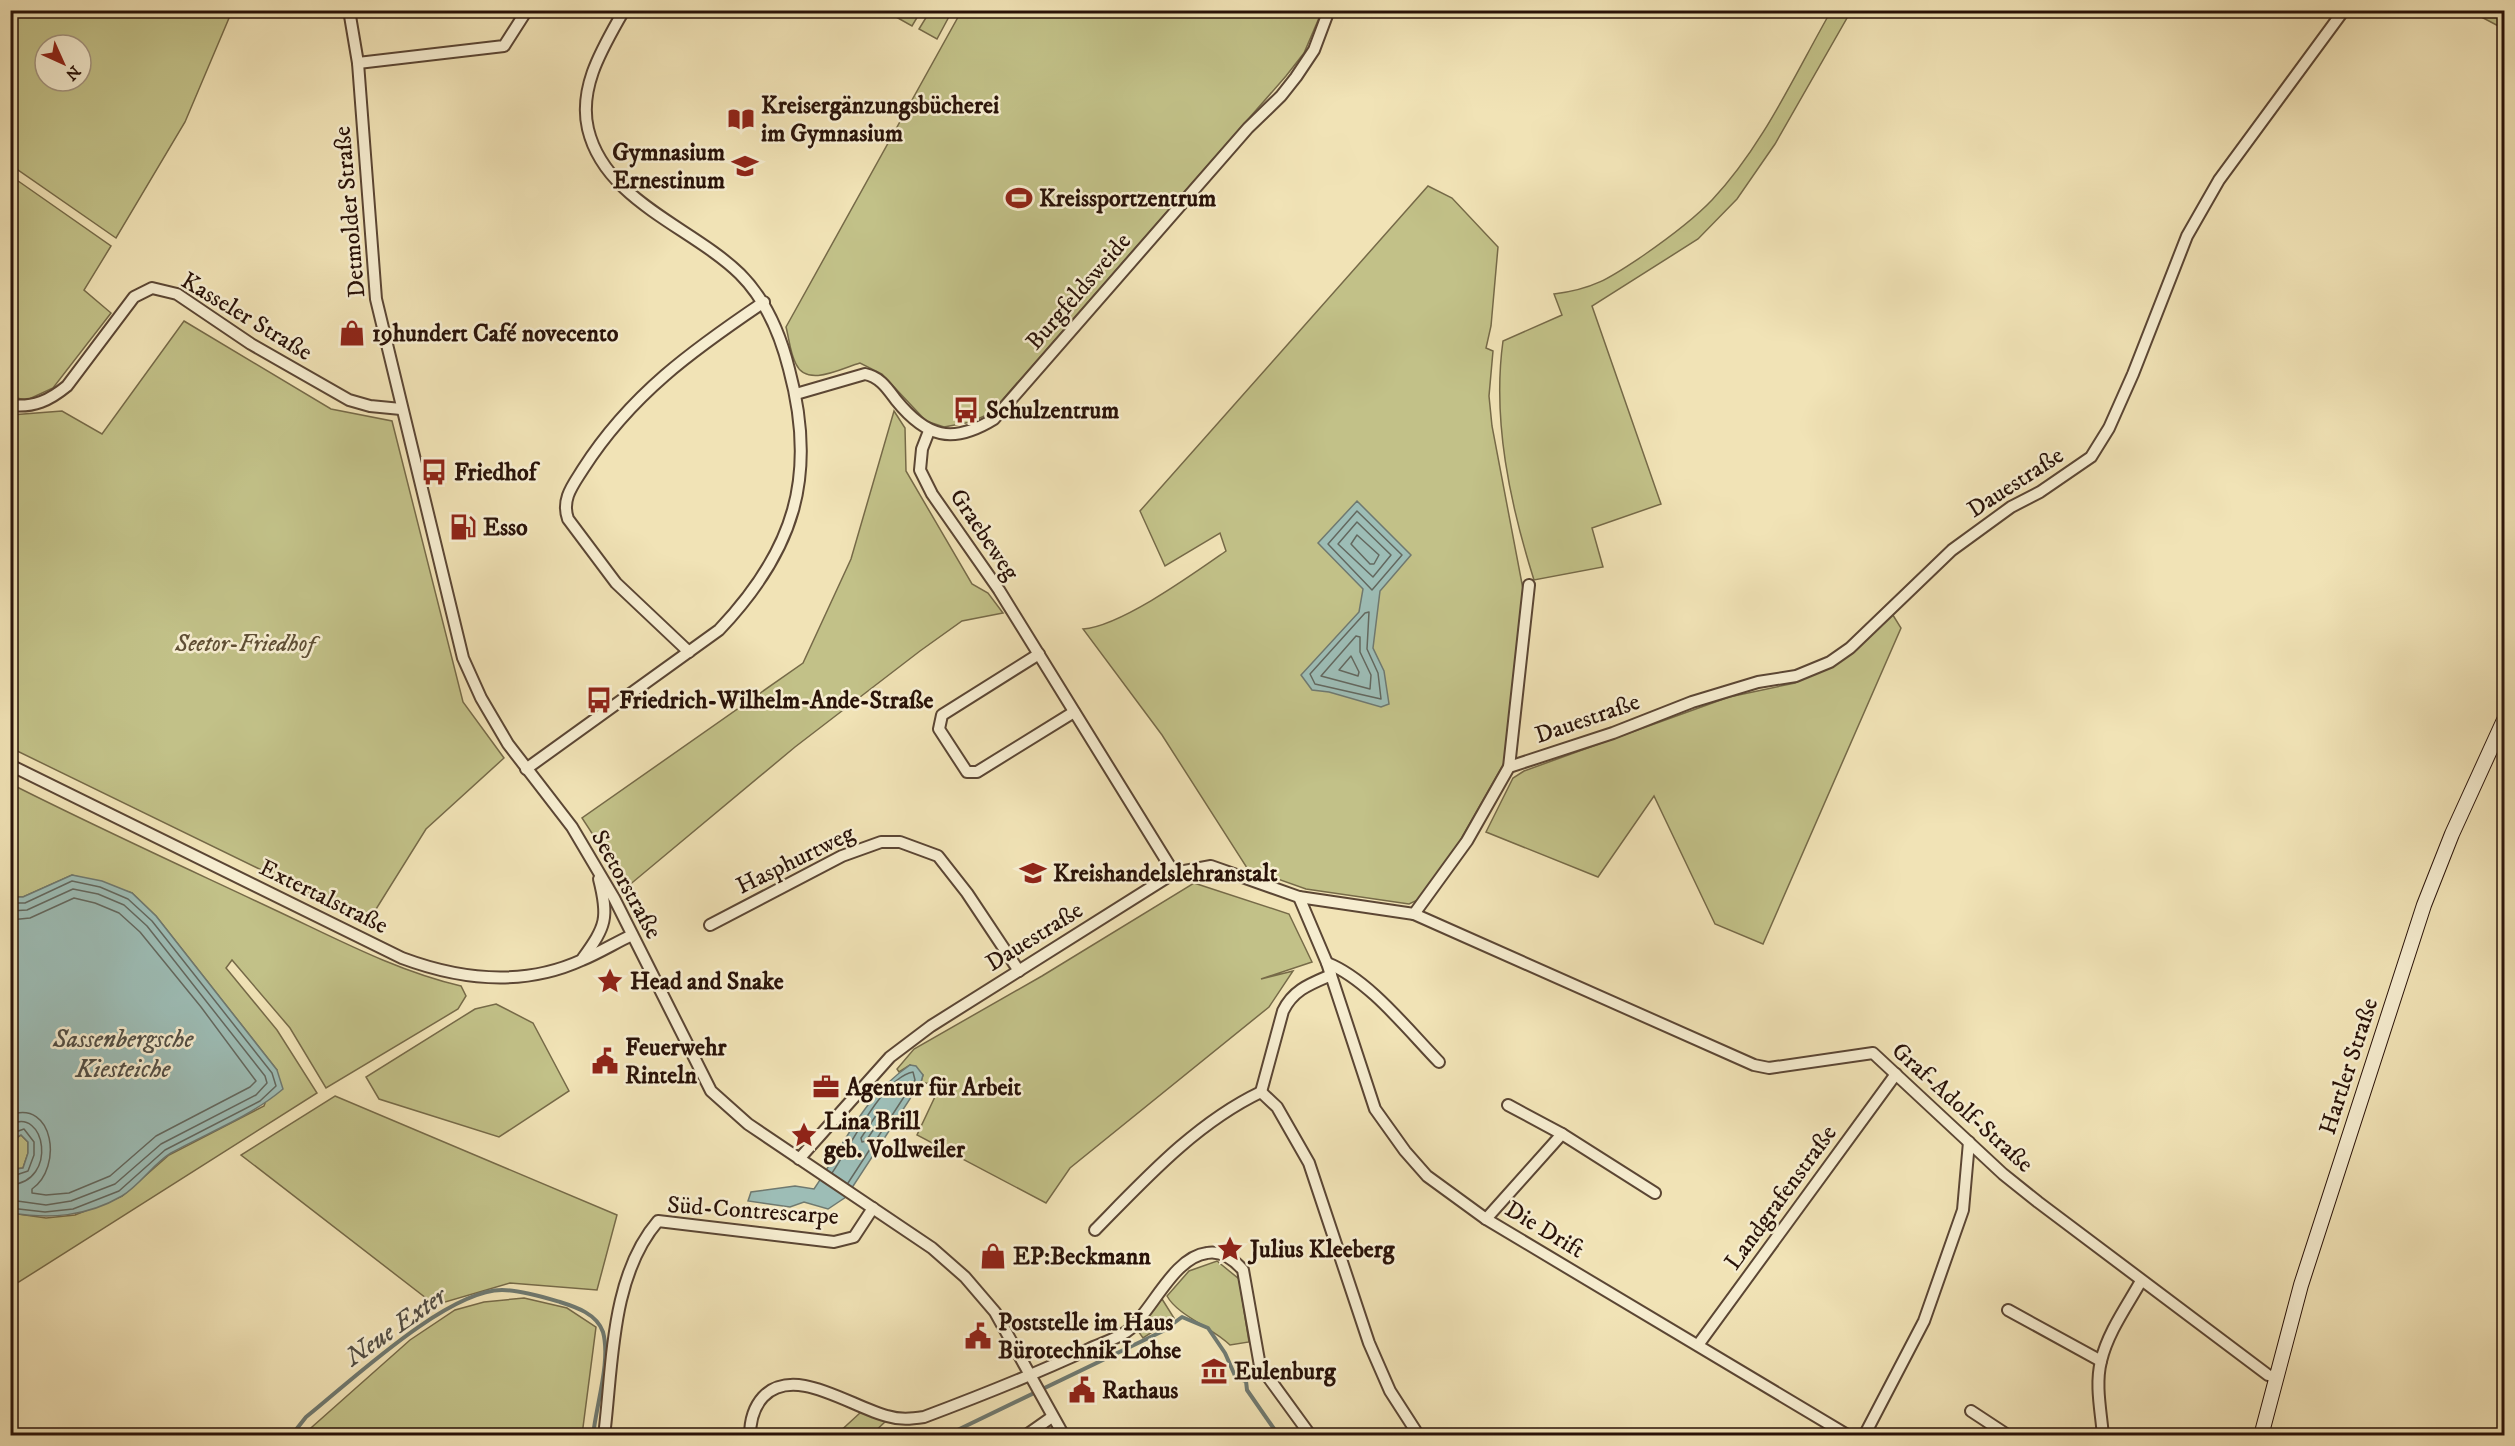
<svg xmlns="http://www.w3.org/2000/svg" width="2515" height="1446" viewBox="0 0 2515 1446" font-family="'IM FELL DW Pica',serif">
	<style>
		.green { fill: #c2c188; stroke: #766a48; stroke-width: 1.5; fill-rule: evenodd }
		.water { fill: #9dbdb6; stroke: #6f7970; stroke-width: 1.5 }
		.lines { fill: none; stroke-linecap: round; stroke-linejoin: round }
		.shore { stroke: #63685f; stroke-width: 1.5 }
		.stream { stroke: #6f7970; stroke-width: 4 }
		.street-casing { stroke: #5b4634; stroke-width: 14 }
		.secondary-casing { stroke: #291208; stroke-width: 16 }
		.street { stroke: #f6edd0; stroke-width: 10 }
		.secondary { stroke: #f6edd0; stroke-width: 14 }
		.labels { text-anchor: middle; stroke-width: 5; stroke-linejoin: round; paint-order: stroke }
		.poi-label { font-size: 24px; font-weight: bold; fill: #291208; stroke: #f6edd0; text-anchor: start }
		.street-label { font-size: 24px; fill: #291208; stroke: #f6edd0 }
		.park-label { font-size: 24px; font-style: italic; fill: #5f4f35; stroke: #f6edd0 }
		.water-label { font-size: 26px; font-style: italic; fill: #524e45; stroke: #f6edd0 }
	</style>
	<rect width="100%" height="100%" fill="#f1e3b6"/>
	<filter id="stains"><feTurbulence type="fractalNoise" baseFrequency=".00333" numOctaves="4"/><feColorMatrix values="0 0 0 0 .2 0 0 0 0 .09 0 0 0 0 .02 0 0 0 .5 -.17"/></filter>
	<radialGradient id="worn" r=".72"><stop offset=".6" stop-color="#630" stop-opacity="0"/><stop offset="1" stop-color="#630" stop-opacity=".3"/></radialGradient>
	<g class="green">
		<path d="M 11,10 L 232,11 L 185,122 L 116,238 L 11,165 ZM 45,45 L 81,45 L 81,81 L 45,81 Z"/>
		<path d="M 962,10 L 1322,11 L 1304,53 L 1286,76 L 991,413 L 971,422 L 944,427 L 926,421 L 882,374 L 860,363 C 842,368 807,388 796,364 C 790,353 789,338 786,327 Z"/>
		<path d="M 891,11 L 891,10 L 921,11 L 912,26 L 889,13 Z"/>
		<path d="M 930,11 L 952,11 L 937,39 L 919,29 Z"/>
		<path d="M 1831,11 L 1851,11 L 1775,144 L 1737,199 L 1698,239 L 1592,306 L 1661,504 L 1592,528 L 1603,567 L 1534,580 C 1510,504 1492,420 1503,341 L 1562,315 L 1554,294 C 1595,289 1611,277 1644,255 C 1667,239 1693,220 1712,200 C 1763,146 1795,74 1831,11 Z"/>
		<path d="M 2470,11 L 2504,11 L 2504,29 Z"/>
		<path d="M 11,176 L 111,246 L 84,290 L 111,313 L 53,388 L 27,400 L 11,397 Z"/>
		<path d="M 1428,186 L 1452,198 L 1498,247 L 1491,326 L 1486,348 L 1493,351 L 1489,396 L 1492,426 L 1523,589 L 1504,763 L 1453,853 L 1420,899 L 1409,904 L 1306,889 L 1247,868 L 1162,735 L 1083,629 C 1121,626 1193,574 1226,551 L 1220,533 L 1165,566 L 1140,511 Z"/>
		<path d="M 184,321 L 331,409 L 392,421 L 463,702 L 504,758 L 426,829 L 368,922 L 11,748 L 11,415 L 62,411 L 102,434 Z"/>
		<path d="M 894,411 L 905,428 L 906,471 L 972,584 L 988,593 L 1003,613 L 962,621 L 920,651 L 795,747 L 627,887 L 582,818 L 803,663 L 851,559 Z"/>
		<path d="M 1891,612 L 1901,628 L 1763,944 L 1715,924 L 1654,796 L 1598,877 L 1486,832 L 1513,778 L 1524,771 L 1729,697 L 1795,683 L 1830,665 Z"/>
		<path d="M 11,784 C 98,828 186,868 275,910 C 335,938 396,971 461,986 L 466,996 L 458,1009 L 326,1088 L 290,1028 L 232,960 L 226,968 L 277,1030 L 317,1093 L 11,1287 L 11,1213 L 46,1218 L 75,1215 L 122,1196 L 169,1155 L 264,1106 L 277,1070 L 156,916 L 132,893 L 72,875 L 23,897 L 11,897 Z"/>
		<path d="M 1194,883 L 1289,914 L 1312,962 L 1261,979 L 1293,971 L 1269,1007 L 1070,1168 L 1046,1203 L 917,1135 L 940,1086 L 921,1082 L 923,1075 L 910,1065 L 899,1072 L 897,1069 L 914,1049 L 1042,976 Z"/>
		<path d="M 496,1004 L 533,1023 L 569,1091 L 499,1137 L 379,1099 L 366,1077 L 475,1009 Z"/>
		<path d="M 335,1096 L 617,1215 L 597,1290 L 510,1283 L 435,1305 L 241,1155 Z"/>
		<path d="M 21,1135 L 28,1142 L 28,1153 L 23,1168 L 15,1169 L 11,1173 L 11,1141 Z"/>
		<path d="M 1217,1261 L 1239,1279 L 1249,1342 L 1230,1345 C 1212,1327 1178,1316 1167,1296 L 1189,1271 Z"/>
		<path d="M 524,1298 L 567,1308 L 596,1327 L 582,1435 L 303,1435 L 410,1340 L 455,1310 L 484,1302 Z"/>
		<path d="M 1162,1299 L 1174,1318 L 1143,1338 L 1136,1328 Z"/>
		<path d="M 861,1412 L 887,1420 L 871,1435 L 835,1436 Z"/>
	</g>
	<g class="water">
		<path d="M 1357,501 L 1411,555 L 1380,591 L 1373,648 L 1384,671 L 1389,704 L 1381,707 L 1329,692 L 1312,690 L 1301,675 L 1359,612 L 1363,589 L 1318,543 Z"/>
		<path d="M 72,875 L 102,881 L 132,893 L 156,916 L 277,1070 L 283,1089 C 250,1117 209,1132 171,1153 C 153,1164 140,1185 122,1196 C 86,1217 50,1219 11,1213 L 11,1173 L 15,1169 L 23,1168 L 28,1153 L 28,1142 L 21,1135 L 11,1141 L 11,897 L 23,897 Z"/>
		<path d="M 910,1065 L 916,1066 L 923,1075 L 921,1082 L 846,1197 L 828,1209 L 804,1202 L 790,1207 L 748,1201 L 751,1192 L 795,1186 L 814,1189 C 846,1142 862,1098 910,1065 Z"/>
	</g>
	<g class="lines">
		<g class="shore">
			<path d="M 1357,511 L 1402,555 L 1372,590 L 1328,544 Z"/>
			<path d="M 1357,522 L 1391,555 L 1373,577 L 1338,544 Z"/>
			<path d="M 1357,535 L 1379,555 L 1374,564 L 1370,564 L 1351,544 Z"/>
			<path d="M 1369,612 L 1367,649 L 1378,673 L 1381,699 L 1315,684 L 1310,674 L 1365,613 Z"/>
			<path d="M 1356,636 L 1360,637 L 1360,652 L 1371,675 L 1370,689 L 1321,676 Z"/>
			<path d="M 1351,656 L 1359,672 L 1358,676 L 1339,670 Z"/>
			<path d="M 10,903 L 25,903 L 72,881 L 100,887 L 128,899 L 152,921 L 272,1073 L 276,1086 L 260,1101 L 165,1150 L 119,1191 L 73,1209 L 45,1212 L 10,1208"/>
			<path d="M 10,911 L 27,910 L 73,889 L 98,894 L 124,905 L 147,926 L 265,1076 L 267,1083 L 256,1095 L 161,1144 L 115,1184 L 71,1201 L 46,1205 L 10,1200"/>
			<path d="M 10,920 L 30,918 L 74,898 L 95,903 L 119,913 L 140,932 L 201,1007 L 256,1081 L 250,1087 L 156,1136 L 110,1176 L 69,1193 L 46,1195 L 32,1193 L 32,1189 C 63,1168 54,1099 10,1115"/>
			<path d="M 877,1114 L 880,1115 L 881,1118 L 866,1141 L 862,1142 L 861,1138 Z"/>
			<path d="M 10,1125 C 45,1105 59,1182 10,1185"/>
			<path d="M 10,1134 L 24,1129 L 34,1142 L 34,1155 L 28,1171 L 10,1177"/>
			<path d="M 832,1173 C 849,1149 883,1077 913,1072 L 915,1080 L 848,1183"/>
		</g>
		<g class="stream">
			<path d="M 291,1436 L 306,1417 C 350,1382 447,1290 502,1290 C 520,1290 543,1297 560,1302 C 576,1307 597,1314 603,1332 C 611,1361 596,1405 593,1436"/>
			<path d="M 945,1436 L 1163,1331 L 1182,1317 L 1208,1328 L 1225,1353 L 1236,1378 L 1246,1381 L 1247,1390 L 1279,1436"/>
		</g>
		<g class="street-casing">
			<g id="street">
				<path d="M 349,10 L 358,63 L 376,299 L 463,658 L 481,698 L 508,744 L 572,827 L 614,898 L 711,1091 L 748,1124 L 932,1248 L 965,1277 L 995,1312 L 1064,1436"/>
				<path d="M 358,63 L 504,46 L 527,10"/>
				<path d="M 796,394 L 865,374 C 880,377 887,388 896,400 C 926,437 952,445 994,419 L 1248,128 L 1281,96 L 1296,77 L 1314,50 L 1329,10"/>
				<path d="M 10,405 C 34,408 50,400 67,386 L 134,297 L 152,288 L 177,294 L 251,344 L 349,400 L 370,406 L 401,409"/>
				<path d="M 929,431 L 922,449 L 920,470 L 932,494 L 999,590 L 1174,873"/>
				<path d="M 689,652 L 616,583 L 568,519 C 561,499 573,485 583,469 C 631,394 693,350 764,302"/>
				<path d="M 1039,654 L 942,715 L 939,729 L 967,772 L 977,772 L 1074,712"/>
				<path d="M 10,765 L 402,958 C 461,980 523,987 582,960 C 599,953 615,943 632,935"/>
				<path d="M 1509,767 L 1529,585"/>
				<path d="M 526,769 L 719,630 C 794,551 818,476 789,369 C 780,333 766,300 740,274 C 692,227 605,201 588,129 C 578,86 604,46 624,10"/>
				<path d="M 1299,897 L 1327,963 L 1375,1109 L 1405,1151 L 1427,1176 L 1486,1219 L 1849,1436"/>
				<path d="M 1414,914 L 1754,1065 L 1769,1068 L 1873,1053 L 2003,1174 L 2038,1202 L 2268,1375 L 2276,1377"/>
				<path d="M 710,925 L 842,856 L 881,842 L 900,842 L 938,856 L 967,893 L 1019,971"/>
				<path d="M 583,958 C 606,926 609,918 599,879"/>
				<path d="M 1327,963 C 1368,979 1408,1030 1439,1062"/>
				<path d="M 1261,1092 L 1277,1107 L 1309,1163 L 1369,1343 L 1390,1391 L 1419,1436"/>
				<path d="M 1261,1092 L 1283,1011 C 1293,990 1310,984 1331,975"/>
				<path d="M 1508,1105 L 1562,1134"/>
				<path d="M 799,1159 L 890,1057 L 931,1026 L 1174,873 L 1211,866 L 1299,897 L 1414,914 L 1467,841 L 1509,767 L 1613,733 L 1692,702 L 1758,682 L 1796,676 L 1830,662 L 1850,648 L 1952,550 L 2011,507 L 2040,492 L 2091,457 L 2109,428 L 2133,374 L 2187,236 L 2219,180 L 2344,10"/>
				<path d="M 1486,1219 L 1562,1134 L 1655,1193"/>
				<path d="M 1095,1230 C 1145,1179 1196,1123 1261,1092"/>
				<path d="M 2008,1310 L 2101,1361"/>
				<path d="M 1698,1345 L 1896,1074"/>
				<path d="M 1971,1411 L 2009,1436"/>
				<path d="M 604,1436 C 613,1365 610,1277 658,1221 L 834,1242 L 854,1237 L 873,1208"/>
				<path d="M 750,1436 C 750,1421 753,1408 763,1397 C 794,1364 851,1407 887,1416 C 900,1420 911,1419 924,1417 C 980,1396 1035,1374 1089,1349 C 1102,1343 1120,1338 1130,1329 C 1153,1309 1174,1257 1207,1253 C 1222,1250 1234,1260 1243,1270 L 1260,1366 L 1311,1436"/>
				<path d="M 1025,1436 L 1052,1417"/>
				<path d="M 1864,1436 L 1924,1321 L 1963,1210 L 1969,1142"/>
				<path d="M 2103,1436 C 2101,1411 2095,1385 2101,1361 C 2108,1332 2127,1306 2141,1281"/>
			</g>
		</g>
		<g class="secondary-casing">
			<path id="secondary" d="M 2261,1436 L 2301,1285 L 2424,905 L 2452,834 L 2504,720"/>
		</g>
		<use href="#street" class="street"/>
		<use href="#secondary" class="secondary"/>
	</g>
	<defs>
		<g id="library-bare" transform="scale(2.07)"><path d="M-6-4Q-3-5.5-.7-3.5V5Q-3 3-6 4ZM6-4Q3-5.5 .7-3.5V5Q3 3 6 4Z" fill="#8f2418" stroke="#f6edd0" stroke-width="2.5" paint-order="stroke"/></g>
		<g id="school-bare" transform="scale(2.07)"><path d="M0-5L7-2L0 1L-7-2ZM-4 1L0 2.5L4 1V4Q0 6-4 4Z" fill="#8f2418" stroke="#f6edd0" stroke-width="2.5" paint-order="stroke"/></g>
		<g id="stadium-bare" transform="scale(2.07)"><path d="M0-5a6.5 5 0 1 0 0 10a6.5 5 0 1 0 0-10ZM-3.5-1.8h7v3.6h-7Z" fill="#8f2418" stroke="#f6edd0" stroke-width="2.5" paint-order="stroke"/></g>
		<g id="shop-bare" transform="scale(2.07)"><path d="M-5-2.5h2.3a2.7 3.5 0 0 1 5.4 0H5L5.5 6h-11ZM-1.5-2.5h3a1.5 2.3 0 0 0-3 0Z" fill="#8f2418" stroke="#f6edd0" stroke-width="2.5" paint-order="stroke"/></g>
		<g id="bus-bare" transform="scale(2.07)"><path d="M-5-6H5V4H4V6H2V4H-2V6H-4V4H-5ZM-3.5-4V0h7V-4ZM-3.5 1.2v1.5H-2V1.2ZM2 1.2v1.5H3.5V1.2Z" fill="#8f2418" stroke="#f6edd0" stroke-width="2.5" paint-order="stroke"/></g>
		<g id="fuel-bare" transform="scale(2.07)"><path d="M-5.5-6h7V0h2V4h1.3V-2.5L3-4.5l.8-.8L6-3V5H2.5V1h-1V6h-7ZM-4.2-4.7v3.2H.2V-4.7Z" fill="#8f2418" stroke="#f6edd0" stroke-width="2.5" paint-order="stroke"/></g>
		<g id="sight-bare" transform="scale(2.07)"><path d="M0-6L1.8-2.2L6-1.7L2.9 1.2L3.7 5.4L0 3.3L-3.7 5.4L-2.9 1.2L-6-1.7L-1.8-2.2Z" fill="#8f2418" stroke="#f6edd0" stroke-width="2.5" paint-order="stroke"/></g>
		<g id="civic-bare" transform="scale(2.07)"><path d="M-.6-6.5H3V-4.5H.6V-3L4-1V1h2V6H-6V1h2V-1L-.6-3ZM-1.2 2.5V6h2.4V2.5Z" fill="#8f2418" stroke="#f6edd0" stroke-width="2.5" paint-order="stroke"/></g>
		<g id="office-bare" transform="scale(2.07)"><path d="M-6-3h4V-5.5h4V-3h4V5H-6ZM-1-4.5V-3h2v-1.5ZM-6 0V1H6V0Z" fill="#8f2418" stroke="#f6edd0" stroke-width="2.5" paint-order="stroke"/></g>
		<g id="museum-bare" transform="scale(2.07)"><path d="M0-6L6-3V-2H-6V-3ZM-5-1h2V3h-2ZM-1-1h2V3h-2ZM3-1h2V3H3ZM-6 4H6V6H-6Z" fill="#8f2418" stroke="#f6edd0" stroke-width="2.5" paint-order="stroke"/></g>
	</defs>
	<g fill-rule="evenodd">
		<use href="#library-bare" x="741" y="119"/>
		<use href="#school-bare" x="745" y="166"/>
		<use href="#stadium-bare" x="1019" y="198"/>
		<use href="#shop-bare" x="352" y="333"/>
		<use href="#bus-bare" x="966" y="410"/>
		<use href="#bus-bare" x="434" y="472"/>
		<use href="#fuel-bare" x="463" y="527"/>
		<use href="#bus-bare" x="599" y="700"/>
		<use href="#school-bare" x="1033" y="873"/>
		<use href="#sight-bare" x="610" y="981"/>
		<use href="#civic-bare" x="605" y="1061"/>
		<use href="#office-bare" x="826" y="1087"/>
		<use href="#sight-bare" x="804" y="1135"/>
		<use href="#sight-bare" x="1230" y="1249"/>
		<use href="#shop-bare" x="993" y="1256"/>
		<use href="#civic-bare" x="978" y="1336"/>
		<use href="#museum-bare" x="1214" y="1371"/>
		<use href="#civic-bare" x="1082" y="1390"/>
	</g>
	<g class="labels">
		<g class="poi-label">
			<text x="761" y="113">Kreisergänzungsbücherei<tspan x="761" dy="28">im Gymnasium</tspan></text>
			<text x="725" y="160" text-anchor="end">Gymnasium<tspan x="725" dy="28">Ernestinum</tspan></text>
			<text x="1039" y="206">Kreissportzentrum</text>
			<text x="372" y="341">19hundert Café novecento</text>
			<text x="986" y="418">Schulzentrum</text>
			<text x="454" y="480">Friedhof</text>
			<text x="483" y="535">Esso</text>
			<text x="619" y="708">Friedrich-Wilhelm-Ande-Straße</text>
			<text x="1053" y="881">Kreishandelslehranstalt</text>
			<text x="630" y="989">Head and Snake</text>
			<text x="625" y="1055">Feuerwehr<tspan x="625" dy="28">Rinteln</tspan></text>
			<text x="846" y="1095">Agentur für Arbeit</text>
			<text x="824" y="1129">Lina Brill<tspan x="824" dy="28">geb. Vollweiler</tspan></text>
			<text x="1250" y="1257">Julius Kleeberg</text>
			<text x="1013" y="1264">EP:Beckmann</text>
			<text x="998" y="1330">Poststelle im Haus<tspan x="998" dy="28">Bürotechnik Lohse</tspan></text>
			<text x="1234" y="1379">Eulenburg</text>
			<text x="1102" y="1398">Rathaus</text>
		</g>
		<g class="street-label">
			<text transform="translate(349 212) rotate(-95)" y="8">Detmolder Straße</text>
			<text transform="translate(1078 291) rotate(-49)" y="8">Burgfeldsweide</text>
			<text transform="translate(247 316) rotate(31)" y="8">Kasseler Straße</text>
			<text transform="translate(2015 482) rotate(-33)" y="8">Dauestraße</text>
			<text transform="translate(985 534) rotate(56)" y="8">Graebeweg</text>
			<text transform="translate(1587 718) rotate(-19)" y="8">Dauestraße</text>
			<text transform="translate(795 859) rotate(-26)" y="8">Hasphurtweg</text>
			<text transform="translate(627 884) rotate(61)" y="8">Seetorstraße</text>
			<text transform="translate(324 896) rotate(26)" y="8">Extertalstraße</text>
			<text transform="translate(1034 936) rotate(-32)" y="8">Dauestraße</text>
			<text transform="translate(2348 1066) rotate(-72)" y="8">Hartler Straße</text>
			<text transform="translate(1963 1107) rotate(42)" y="8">Graf-Adolf-Straße</text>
			<text transform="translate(1780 1197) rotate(-54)" y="8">Landgrafenstraße</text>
			<text transform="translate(753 1210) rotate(4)" y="8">Süd-Contrescarpe</text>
			<text transform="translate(1545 1229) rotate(31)" y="8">Die Drift</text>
		</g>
		<g class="park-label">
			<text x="245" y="651">Seetor-Friedhof</text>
		</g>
		<g class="water-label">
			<text x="123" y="1047">Sassenbergsche<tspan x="123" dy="30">Kiesteiche</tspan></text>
			<text transform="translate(395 1326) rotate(-35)" y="9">Neue Exter</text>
		</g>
	</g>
	<rect width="2515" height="1446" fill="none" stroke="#f1e3b6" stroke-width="36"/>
	<rect x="12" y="12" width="2491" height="1422" fill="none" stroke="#291208" stroke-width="3"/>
	<rect x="18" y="18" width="2479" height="1410" fill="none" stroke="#291208" stroke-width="1.5"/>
	<g transform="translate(63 63) rotate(135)"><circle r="28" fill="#f6edd0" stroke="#a49580" stroke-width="1.5"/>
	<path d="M0-4.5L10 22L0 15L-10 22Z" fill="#8f2418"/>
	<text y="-9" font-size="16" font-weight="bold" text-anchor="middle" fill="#291208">N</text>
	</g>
	<rect width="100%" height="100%" filter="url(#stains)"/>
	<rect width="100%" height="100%" fill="url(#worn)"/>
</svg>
